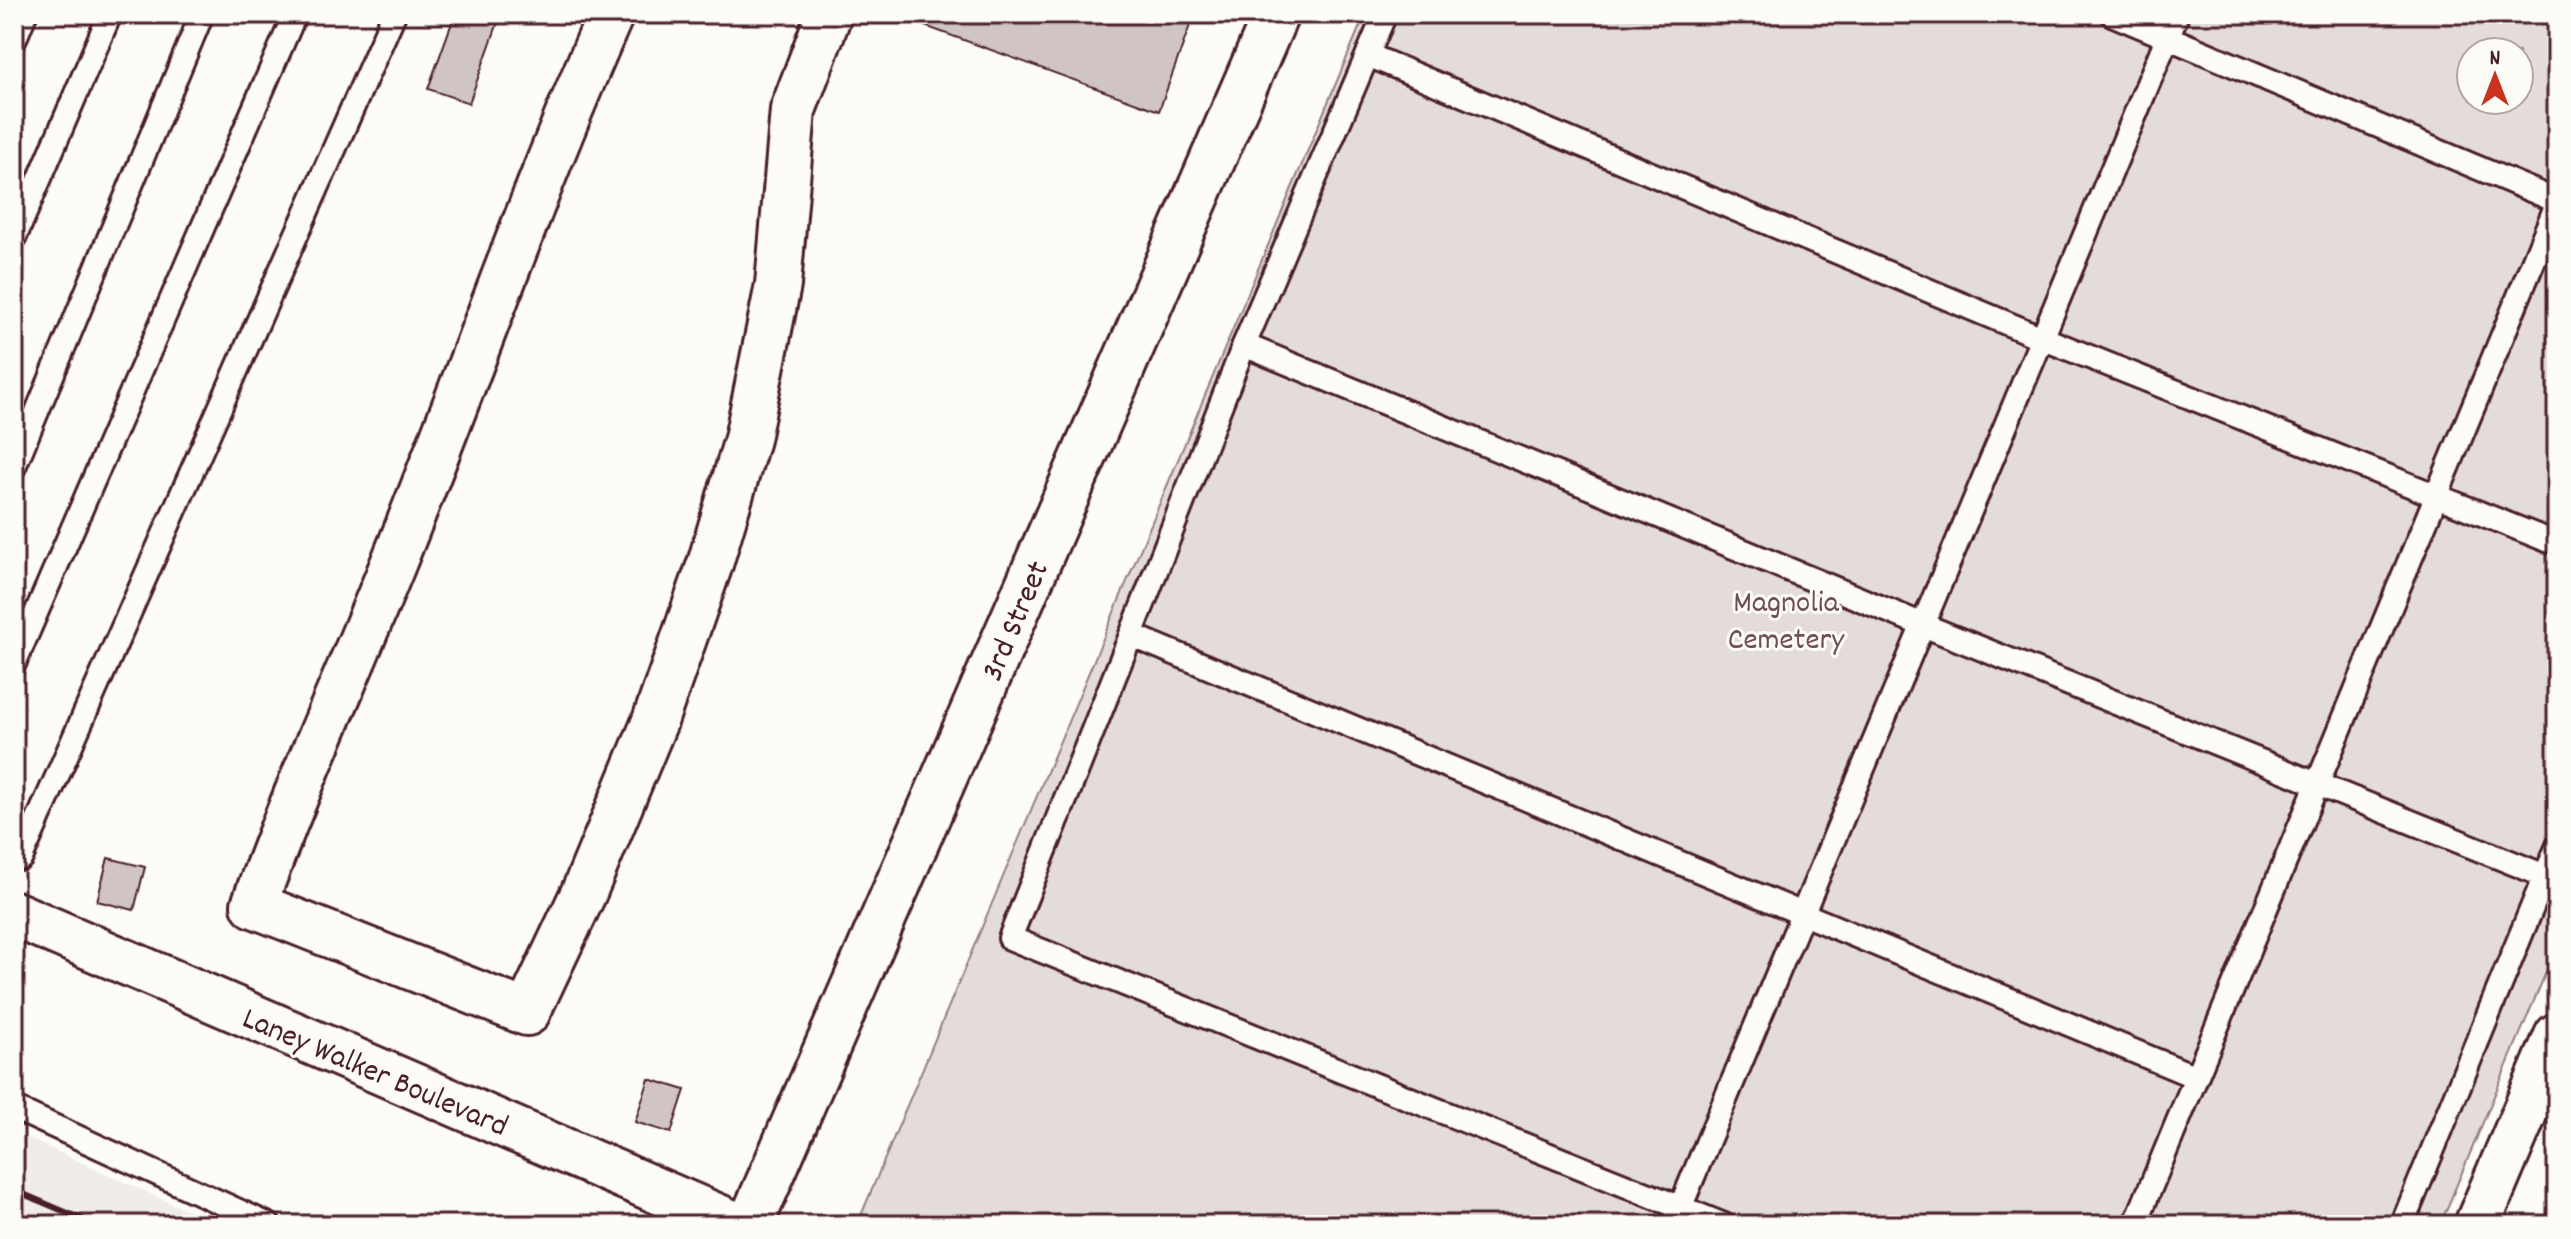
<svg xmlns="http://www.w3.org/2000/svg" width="2571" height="1239" viewBox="0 0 2571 1239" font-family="Dekko,sans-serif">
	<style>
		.built { fill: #f0ece8 }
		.green { fill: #e3dcda; stroke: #967e82; stroke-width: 2; fill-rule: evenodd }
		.building { fill: #d0c5c4; stroke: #4a1f2b; stroke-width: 2 }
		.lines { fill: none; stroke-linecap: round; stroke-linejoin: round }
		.lane-casing { stroke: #4a1f2b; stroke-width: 28 }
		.street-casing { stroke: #4a1f2b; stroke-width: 50 }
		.secondary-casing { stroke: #4a1f2b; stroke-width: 50 }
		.lane { stroke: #fdfcf7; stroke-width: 22 }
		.street { stroke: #fdfcf7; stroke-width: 44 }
		.secondary { stroke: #fdfcf7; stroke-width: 44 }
		.rail { stroke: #4a1f2b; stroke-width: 6 }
		.labels { text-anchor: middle; stroke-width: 6; stroke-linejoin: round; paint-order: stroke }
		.park-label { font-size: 32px; fill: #704e57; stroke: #fdfcf7 }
		.street-label { font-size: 32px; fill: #4a1f2b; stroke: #fdfcf7 }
	</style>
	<rect width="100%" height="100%" fill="#fdfcf7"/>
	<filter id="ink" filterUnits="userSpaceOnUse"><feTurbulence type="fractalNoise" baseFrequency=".0125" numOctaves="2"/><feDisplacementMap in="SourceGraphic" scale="16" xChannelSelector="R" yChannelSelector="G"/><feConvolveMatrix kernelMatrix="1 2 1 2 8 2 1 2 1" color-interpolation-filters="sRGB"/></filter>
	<g filter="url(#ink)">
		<path class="built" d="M 14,1132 L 219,1225 L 14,1225 Z"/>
		<path class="green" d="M 1365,14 L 2557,14 L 2557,946 L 2440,1225 L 857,1225 ZM 2471,52 L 2519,52 L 2519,100 L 2471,100 Z"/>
		<g class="building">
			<path d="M 455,14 L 501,14 L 469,103 L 428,89 Z"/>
			<path d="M 892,14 L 1194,14 L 1159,111 Z"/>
			<path d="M 108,858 L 145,867 L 134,910 L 97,901 Z"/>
			<path d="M 649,1079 L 685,1090 L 671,1133 L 635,1122 Z"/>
		</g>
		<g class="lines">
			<g class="lane-casing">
				<g id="lane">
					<path d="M 2112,14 L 2557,201"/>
					<path d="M 14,41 L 25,14"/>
					<path d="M 1368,55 L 2042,338 L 2557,544"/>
					<path d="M 14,239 L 110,14"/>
					<path d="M 1244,345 L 1385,14"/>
					<path d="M 14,467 L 202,14"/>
					<path d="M 1131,635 L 1244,345 L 1923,625 L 2545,876 L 2402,1225"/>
					<path d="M 14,664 L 295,14"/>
					<path d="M 14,855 L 21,858 L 394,14"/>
					<path d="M 2545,876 L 2557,848"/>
					<path d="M 14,1108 L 269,1225"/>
					<path d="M 1673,1225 L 2177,14"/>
					<path d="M 1724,1225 L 1010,938 L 1131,635 L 2196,1077"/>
					<path d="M 2135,1225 L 2557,204"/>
				</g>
			</g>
			<g class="street-casing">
				<g id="street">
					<path d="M 611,14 C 531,195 467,381 393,564 C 347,678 295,790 254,905 L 527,1013 L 584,892 L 655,721 L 710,564 L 747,439 L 778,285 L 793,110 L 829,14"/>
					<path d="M 750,1225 L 1276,14"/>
					<path d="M 2477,1225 L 2557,1036"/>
				</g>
			</g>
			<g class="secondary-casing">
				<path id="secondary" d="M 14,914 L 737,1225"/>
			</g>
			<use href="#lane" class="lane"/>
			<use href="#street" class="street"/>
			<use href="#secondary" class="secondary"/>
			<path class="rail" d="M 14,1190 L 96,1225"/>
		</g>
	</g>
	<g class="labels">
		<g class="park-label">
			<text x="1786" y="611">Magnolia<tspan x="1786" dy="37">Cemetery</tspan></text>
		</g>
		<g class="street-label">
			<text transform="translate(1013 620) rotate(-67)" y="11">3rd Street</text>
			<text transform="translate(376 1070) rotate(23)" y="11">Laney Walker Boulevard</text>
		</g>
	</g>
	<rect width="2571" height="1239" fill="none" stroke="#fdfcf7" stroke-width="48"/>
	<rect x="24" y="24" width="2523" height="1191" fill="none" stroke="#4a1f2b" stroke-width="3" filter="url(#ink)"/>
	<g transform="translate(2495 76)"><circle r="38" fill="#fdfcf7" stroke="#b5a4a5" stroke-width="2"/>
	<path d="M0-6L14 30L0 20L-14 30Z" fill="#c8321e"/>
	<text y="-12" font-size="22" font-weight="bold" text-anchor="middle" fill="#4a1f2b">N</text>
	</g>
</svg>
